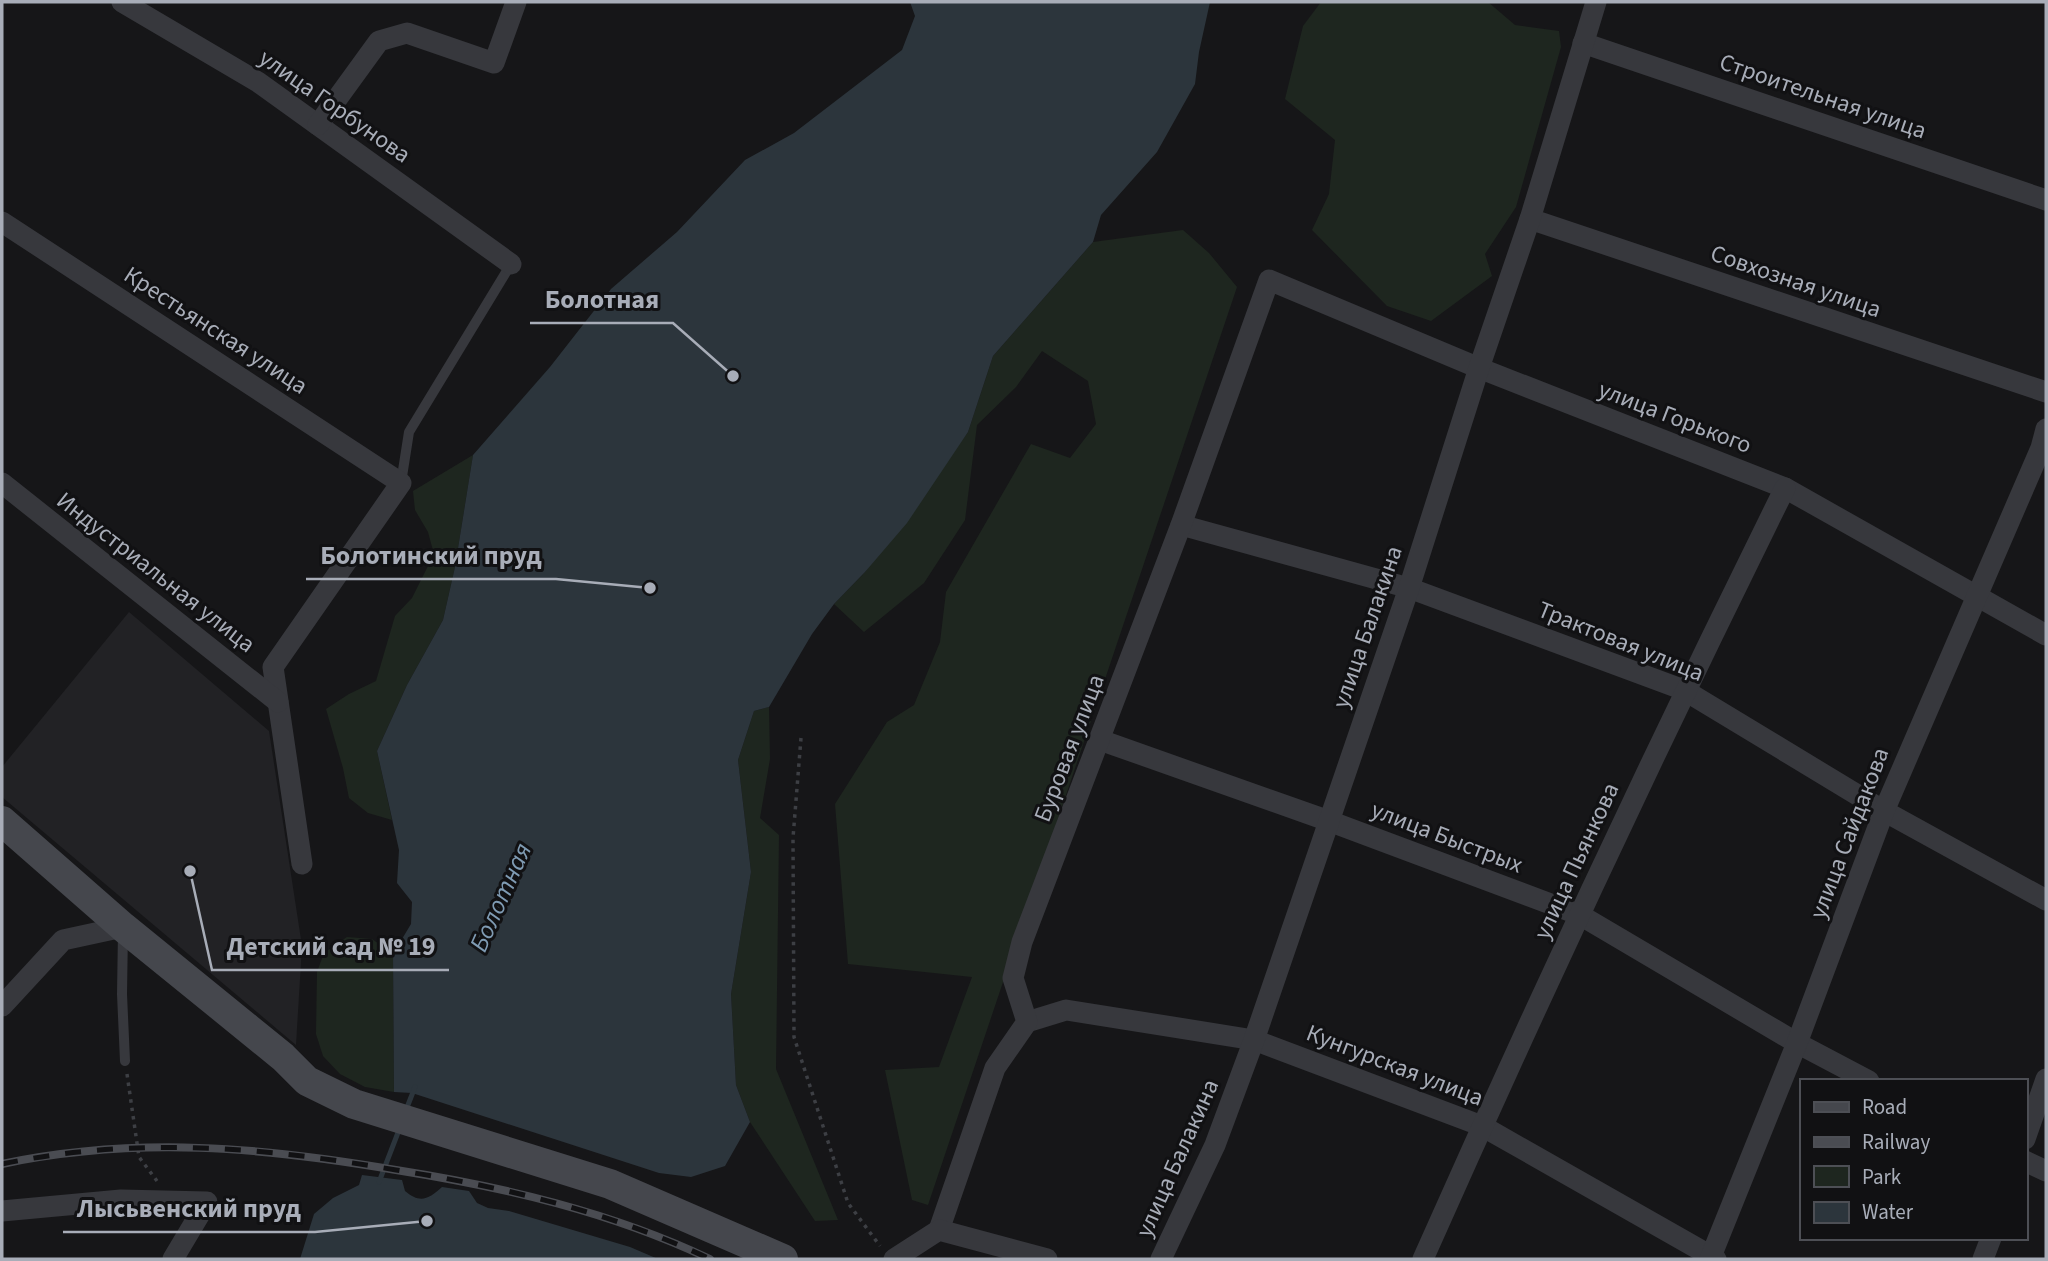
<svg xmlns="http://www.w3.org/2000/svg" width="2048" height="1261" viewBox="0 0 2048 1261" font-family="'Source Sans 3',sans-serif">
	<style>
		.built { fill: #222225 }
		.green { fill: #1e261f }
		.water { fill: #2c353c }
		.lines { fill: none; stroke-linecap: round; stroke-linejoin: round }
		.stream { stroke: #2c353c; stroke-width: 5 }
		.path { stroke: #3d3f44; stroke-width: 3.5; stroke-dasharray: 3.5 5; stroke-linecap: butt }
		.lane { stroke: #37383d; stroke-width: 10 }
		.street { stroke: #37383d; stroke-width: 21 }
		.secondary { stroke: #45474d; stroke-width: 30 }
		.rail-casing { stroke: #4a4c52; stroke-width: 8 }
		.rail { stroke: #111113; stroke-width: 5; stroke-dasharray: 16; stroke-linecap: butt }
		.labels { text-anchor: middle; stroke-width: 6; stroke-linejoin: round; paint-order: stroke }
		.street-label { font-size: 24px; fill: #a8adb8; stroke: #111113 }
		.water-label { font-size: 26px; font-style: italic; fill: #7f9bb3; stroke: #111113 }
		.leader { fill: none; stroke: #a8adb8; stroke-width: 2.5 }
		.callout-dot { fill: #a8adb8; stroke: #111113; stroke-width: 2.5 }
		.callout-label { font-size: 26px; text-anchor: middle; font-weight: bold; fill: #a8adb8; stroke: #111113; stroke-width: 6; stroke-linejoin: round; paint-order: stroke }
	</style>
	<rect width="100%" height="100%" fill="#161618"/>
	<path class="built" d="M 129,612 L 269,731 L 302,946 L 296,1045 L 2,797 L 2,767 Z"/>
	<g class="green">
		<path d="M 1321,2 L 1488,2 L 1515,25 L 1559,31 L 1561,47 L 1516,207 L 1485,254 L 1492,276 L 1431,321 L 1387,306 L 1312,230 L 1329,194 L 1335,140 L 1285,99 L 1303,26 Z"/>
		<path d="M 1183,230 L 1209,253 L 1237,287 L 928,1205 L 912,1200 L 885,1070 L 939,1067 L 972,977 L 848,964 L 835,804 L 887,722 L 914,705 L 940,642 L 946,592 L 1031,444 L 1070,458 L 1096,424 L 1088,381 L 1042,351 L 1016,387 L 977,425 L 965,520 L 924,583 L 864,632 L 834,604 L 865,572 L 968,432 L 993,356 L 1093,242 Z"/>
		<path d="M 473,455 L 455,567 L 443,620 L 407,685 L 377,751 L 392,820 L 368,813 L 349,798 L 343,768 L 326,709 L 349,694 L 376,681 L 395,616 L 412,598 L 434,554 L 428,532 L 415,510 L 413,491 Z"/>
		<path d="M 769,707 L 770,759 L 760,818 L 779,835 L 776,1069 L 838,1220 L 815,1221 L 750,1122 L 736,1085 L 731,994 L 751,872 L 738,760 L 754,711 Z"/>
		<path d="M 347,937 L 372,939 L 393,954 L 394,1092 L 365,1087 L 340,1074 L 323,1056 L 316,1034 L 317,972 L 324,953 Z"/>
	</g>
	<g class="water">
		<path d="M 910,2 L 1210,2 L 1199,52 L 1195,84 L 1157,152 L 1101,215 L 1093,242 L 993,356 L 968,432 L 907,523 L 865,572 L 834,604 L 812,634 L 769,707 L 754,711 L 738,760 L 751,872 L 731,994 L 736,1085 L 750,1122 L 725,1166 L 691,1177 L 659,1173 L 412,1093 L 394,1092 L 393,954 L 411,924 L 412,902 L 397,883 L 399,850 L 377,751 L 407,685 L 443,620 L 455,567 L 473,455 L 550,367 L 611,289 L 677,232 L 745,160 L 794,133 L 902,50 L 915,16 Z"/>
		<path d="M 362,1175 L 402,1180 L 405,1191 C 420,1204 429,1199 442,1187 L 469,1191 L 477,1203 L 488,1208 L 509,1211 L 630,1247 L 658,1259 L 300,1259 L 314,1214 L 333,1198 L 359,1185 Z"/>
	</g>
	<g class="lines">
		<g class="stream">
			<path d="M 406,1110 L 415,1087"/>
			<path d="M 379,1182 L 399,1130"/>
		</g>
		<g class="path">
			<path d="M 801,738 L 793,838 L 794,1037 L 848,1203 L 880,1246"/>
			<path d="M 127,1074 L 139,1157 L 157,1181"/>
		</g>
		<g class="lane">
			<path d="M 401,483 L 409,432 L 511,264"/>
			<path d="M 123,931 L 122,994 L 125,1061"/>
		</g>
		<g class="street">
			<path d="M 122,2 L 258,82 L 511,264"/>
			<path d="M 1583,43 L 2046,200"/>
			<path d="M 318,125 L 379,41 L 407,33 L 494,63 L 516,2"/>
			<path d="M 1530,219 L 2046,392"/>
			<path d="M 2,222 L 401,483 L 273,667 L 302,864"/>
			<path d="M 2,483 L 278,702"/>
			<path d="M 1181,525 L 1409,588 L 1684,690 L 1884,811 L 2046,900"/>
			<path d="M 1100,740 L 1329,821 L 1580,915 L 1797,1043 L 1869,1081"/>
			<path d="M 2,1006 L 63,940 L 123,927"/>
			<path d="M 1027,1022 L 1066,1010 L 1254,1040 L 1482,1126 L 1716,1259"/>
			<path d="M 2025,1139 L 2046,1079"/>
			<path d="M 2025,1161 L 2046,1171"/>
			<path d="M 2,1211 L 121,1200 L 207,1202 L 173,1259"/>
			<path d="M 939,1230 L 995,1068 L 1027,1022 L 1013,978 L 1022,942 L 1181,525 L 1269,280 L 1479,368 L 1785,488 L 2046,635"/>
			<path d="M 894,1259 L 939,1230 L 1047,1259"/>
			<path d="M 1161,1259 L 1215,1145 L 1254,1040 L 1409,588 L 1479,368 L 1530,219 L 1596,2"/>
			<path d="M 1423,1259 C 1538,1000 1659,742 1785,488"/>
			<path d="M 1710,1259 L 1797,1043 L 1884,811 L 2041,448 L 2046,429"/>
			<path d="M 1983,1259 L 1991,1238"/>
		</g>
		<path class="secondary" d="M 2,821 L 123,927 L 283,1057 L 307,1081 L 354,1104 L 610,1184 L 783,1259"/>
		<g class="rail-casing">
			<path id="rail" d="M 2,1164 C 136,1136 262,1147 396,1170 C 504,1187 611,1212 710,1259"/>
		</g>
		<use href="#rail" class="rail"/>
	</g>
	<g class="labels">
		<g class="street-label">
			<text transform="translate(1823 96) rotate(19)" y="8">Строительная улица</text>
			<text transform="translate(335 106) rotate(35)" y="8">улица Горбунова</text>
			<text transform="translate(1796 281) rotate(19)" y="8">Совхозная улица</text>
			<text transform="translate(216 330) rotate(33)" y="8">Крестьянская улица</text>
			<text transform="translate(1675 417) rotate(21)" y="8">улица Горького</text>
			<text transform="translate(156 572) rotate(38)" y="8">Индустриальная улица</text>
			<text transform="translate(1367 627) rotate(-71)" y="8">улица Балакина</text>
			<text transform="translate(1621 641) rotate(22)" y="8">Трактовая улица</text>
			<text transform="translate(1069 748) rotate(-69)" y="8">Буровая улица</text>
			<text transform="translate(1849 833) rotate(-69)" y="8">улица Сайдакова</text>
			<text transform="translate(1447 837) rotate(21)" y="8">улица Быстрых</text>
			<text transform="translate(1576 861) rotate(-65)" y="8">улица Пьянкова</text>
			<text transform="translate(1395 1065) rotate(21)" y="8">Кунгурская улица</text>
			<text transform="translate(1177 1158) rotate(-66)" y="8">улица Балакина</text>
		</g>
		<g class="water-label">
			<text transform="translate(500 897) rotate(-66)" y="9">Болотная</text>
		</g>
	</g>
	<path class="leader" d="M733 376L673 323H530M650 588L556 579H306M190 871L212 970H449M427 1221L315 1232H63"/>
	<g class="callout-dot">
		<circle cx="733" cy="376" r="7"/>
		<circle cx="650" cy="588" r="7"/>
		<circle cx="190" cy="871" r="7"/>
		<circle cx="427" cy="1221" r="7"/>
	</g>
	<g class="callout-label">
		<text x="602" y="308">Болотная</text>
		<text x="431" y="564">Болотинский пруд</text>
		<text x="331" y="955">Детский сад № 19</text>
		<text x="189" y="1217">Лысьвенский пруд</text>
	</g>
	<rect width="2048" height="1261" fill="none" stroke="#a8adb8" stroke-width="7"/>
	<rect x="1800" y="1079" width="228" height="161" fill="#111113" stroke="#4d4f55" stroke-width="2"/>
	<rect x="1814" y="1102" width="35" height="10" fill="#45474d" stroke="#4d4f55" stroke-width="2"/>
	<text x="1862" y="1114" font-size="21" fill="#a8adb8">Road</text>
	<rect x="1814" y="1137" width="35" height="10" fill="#4a4c52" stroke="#4d4f55" stroke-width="2"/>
	<text x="1862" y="1149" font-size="21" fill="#a8adb8">Railway</text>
	<rect x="1814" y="1166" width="35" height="21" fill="#1e261f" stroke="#4d4f55" stroke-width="2"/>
	<text x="1862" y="1184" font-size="21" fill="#a8adb8">Park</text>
	<rect x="1814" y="1202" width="35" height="21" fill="#2c353c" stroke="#4d4f55" stroke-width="2"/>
	<text x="1862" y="1219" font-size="21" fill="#a8adb8">Water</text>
</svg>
